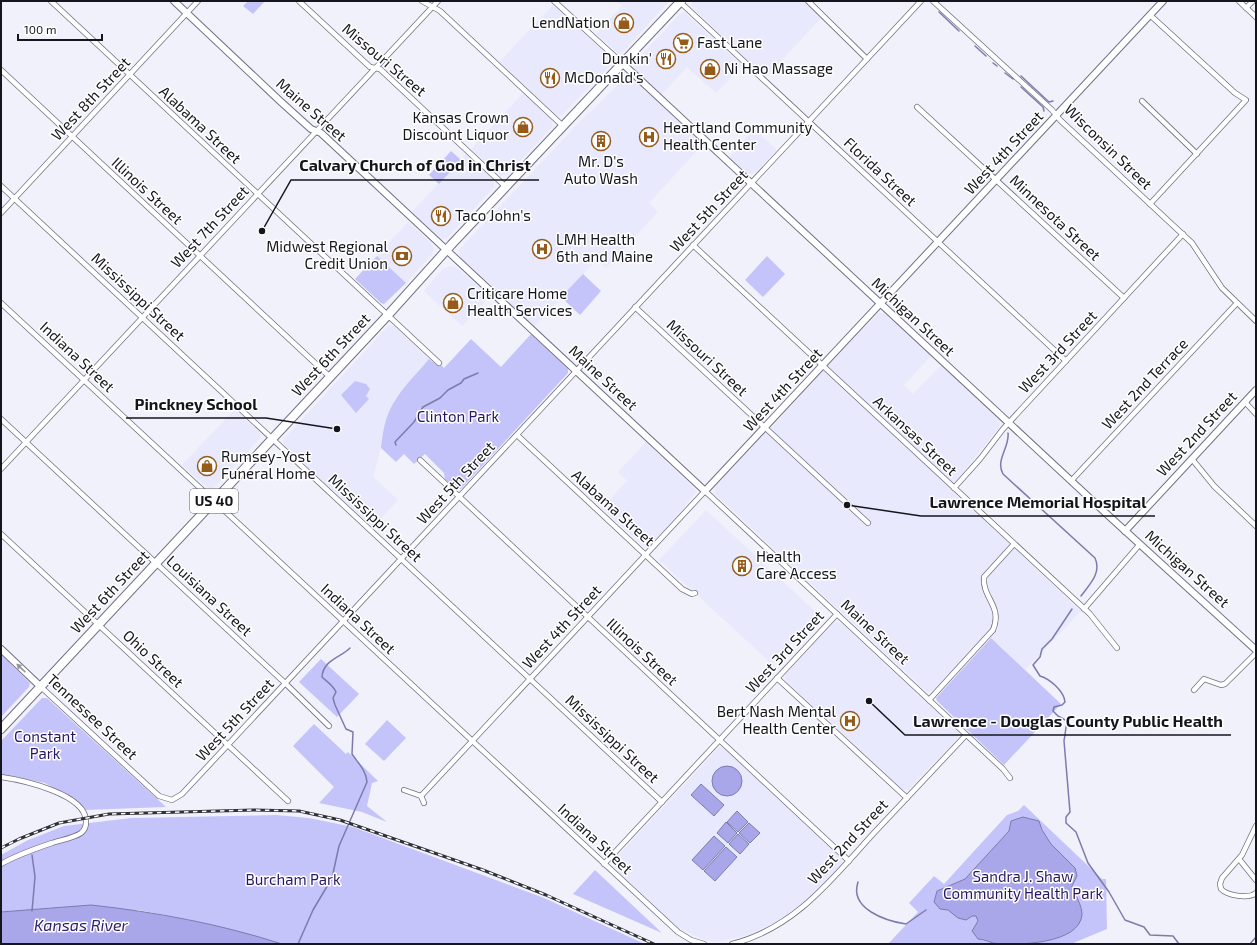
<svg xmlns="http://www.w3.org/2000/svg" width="1257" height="945" viewBox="0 0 1257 945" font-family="'Exo 2',sans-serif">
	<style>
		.built { fill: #e8e9fc }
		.green { fill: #c4c4fb }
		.water { fill: #a9a7e9; stroke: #7d7bac }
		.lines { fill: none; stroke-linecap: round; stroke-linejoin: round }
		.stream { stroke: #7d7bac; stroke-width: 1.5 }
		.street-casing { stroke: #707085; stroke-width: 6 }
		.secondary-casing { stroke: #707085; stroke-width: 8 }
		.highway-casing { stroke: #707085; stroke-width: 10 }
		.street { stroke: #fff; stroke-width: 4.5 }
		.secondary { stroke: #fff; stroke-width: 6 }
		.highway { stroke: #fff; stroke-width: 8 }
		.rail-casing { stroke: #303038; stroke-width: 3 }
		.rail { stroke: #fff; stroke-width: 1.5; stroke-dasharray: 4.5; stroke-linecap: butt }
		.oneway { fill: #969699 }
		.labels { text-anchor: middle; stroke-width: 3; stroke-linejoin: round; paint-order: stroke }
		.shield { fill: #fff; stroke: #5b5b61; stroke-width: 1 }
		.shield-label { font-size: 14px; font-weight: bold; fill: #15151d }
		.poi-label { font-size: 15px; fill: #15151d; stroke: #fff; text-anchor: start }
		.street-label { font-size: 15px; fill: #15151d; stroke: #fff }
		.park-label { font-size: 15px; fill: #271762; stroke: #fff }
		.water-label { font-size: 16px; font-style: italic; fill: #2f216c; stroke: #fff }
		.leader { fill: none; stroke: #15151d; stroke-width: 1.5 }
		.callout-dot { fill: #15151d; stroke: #fff; stroke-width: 1.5 }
		.callout-label { font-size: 16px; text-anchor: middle; font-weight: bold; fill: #15151d; stroke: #fff; stroke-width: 3; stroke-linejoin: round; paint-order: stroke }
	</style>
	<rect width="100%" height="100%" fill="#f1f1fb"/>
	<g class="built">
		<path d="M 617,1 L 669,1 L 623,52 L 619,54 L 596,34 L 622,6 Z"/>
		<path d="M 692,1 L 804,1 L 822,17 L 765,78 L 693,8 L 691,5 Z"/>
		<path d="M 553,5 L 610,57 L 612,62 L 611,65 L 561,116 L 556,115 L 499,62 Z"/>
		<path d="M 684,12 L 742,65 L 716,93 L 687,67 L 661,95 L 634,70 L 635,62 L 680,14 Z"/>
		<path d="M 627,78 L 633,79 L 703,144 L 649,203 L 658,212 L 606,268 L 597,259 L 534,327 L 460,258 L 459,250 L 588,113 L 592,111 L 622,80 Z"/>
		<path d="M 523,93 L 551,119 L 553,126 L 508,174 L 501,176 L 471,149 Z"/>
		<path d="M 754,129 L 777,150 L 756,172 L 748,174 L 729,157 Z"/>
		<path d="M 466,154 L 494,180 L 494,187 L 447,238 L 442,240 L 411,213 Z"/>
		<path d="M 408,222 L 431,243 L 434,249 L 432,254 L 406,283 L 377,256 Z"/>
		<path d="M 450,266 L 457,268 L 490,296 L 462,326 L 424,291 L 443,269 Z"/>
		<path d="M 879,313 L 884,313 L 931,356 L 904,385 L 913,394 L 941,365 L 1000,421 L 999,428 L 950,488 L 1081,611 L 1025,670 L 986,633 L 932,691 L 927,692 L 715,494 L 715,487 L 855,337 Z"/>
		<path d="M 389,325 L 395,327 L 429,359 L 395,398 L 382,435 L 381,448 L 373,477 L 398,500 L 373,527 L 284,445 L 283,440 Z"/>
		<path d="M 235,409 L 259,432 L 261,437 L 214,488 L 209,489 L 182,465 Z"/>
		<path d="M 646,442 L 694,488 L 696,492 L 670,524 L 646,548 L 602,508 L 627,481 L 618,472 Z"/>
		<path d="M 706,510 L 818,614 L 772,664 L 659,560 Z"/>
		<path d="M 836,622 L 841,623 L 959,733 L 957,739 L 908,790 L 902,789 L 785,680 L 786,673 L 832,624 Z"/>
		<path d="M 720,746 L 724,748 L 837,854 L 842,861 L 840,867 L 803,905 L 780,920 L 749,935 L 717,942 L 704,940 L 678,928 L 614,868 L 612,862 Z"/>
	</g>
	<g class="green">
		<path d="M 248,1 L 265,1 L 253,14 L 243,6 Z"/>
		<path d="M 451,151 L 461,160 L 439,184 L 429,175 Z"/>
		<path d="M 377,256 L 406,283 L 384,304 L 381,303 L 355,279 Z"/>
		<path d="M 767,256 L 785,274 L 763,297 L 745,280 Z"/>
		<path d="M 583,274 L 601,291 L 580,315 L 561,297 Z"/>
		<path d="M 531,334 L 568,368 L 568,373 L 461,489 L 456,489 L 445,479 L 444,473 L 425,454 L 414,464 L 404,454 L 396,462 L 381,448 C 385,402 401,392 429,359 L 438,366 L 440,364 L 444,368 L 471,339 L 501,367 Z"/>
		<path d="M 355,381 L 366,384 L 370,389 L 366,396 L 369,399 L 356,413 L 341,395 Z"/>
		<path d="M 991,638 L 1061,704 L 1004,765 L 937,701 L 936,698 Z"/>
		<path d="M 1,654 L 30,683 L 29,687 L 1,717 Z"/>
		<path d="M 321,659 L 359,694 L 337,717 L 299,682 Z"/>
		<path d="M 42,698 L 47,698 L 166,807 L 85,810 L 76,802 L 45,783 L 1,775 L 1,741 Z"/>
		<path d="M 387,720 L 406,738 L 384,761 L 365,744 Z"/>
		<path d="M 314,724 L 346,754 L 348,752 L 378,781 L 372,783 L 367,806 L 387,822 L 362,812 L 319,803 L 334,787 L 293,746 Z"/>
		<path d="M 1024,805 L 1102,879 L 1106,879 L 1107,929 L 1071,944 L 888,944 L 918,912 L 909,903 L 934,876 L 944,884 L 1007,815 L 1018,811 Z"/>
		<path d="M 276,815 L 309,818 L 353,827 L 544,898 L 645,944 L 282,944 L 191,920 L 138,910 L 42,910 L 1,912 L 1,855 L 28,840 L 64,826 L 131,818 Z"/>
		<path d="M 595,870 L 662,933 L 573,894 Z"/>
	</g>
	<g class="water">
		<circle cx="727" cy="781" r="15"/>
		<path d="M 701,784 L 724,805 L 714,816 L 691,795 Z"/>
		<path d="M 737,811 L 748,822 L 738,832 L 727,822 Z"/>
		<path d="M 1023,817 L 1039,821 L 1042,830 L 1051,844 L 1075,868 L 1077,876 L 1072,886 C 1075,896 1082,904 1082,915 C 1079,944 1019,945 998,944 C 990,943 985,939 978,939 L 972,931 L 978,921 L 976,916 L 972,916 L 966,920 L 958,918 L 948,910 L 940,909 L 934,902 L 937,891 L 965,879 L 1009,831 L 1011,821 Z"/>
		<path d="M 726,822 L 737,833 L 728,843 L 717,833 Z"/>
		<path d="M 749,823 L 760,833 L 750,843 L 739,833 Z"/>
		<path d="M 738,834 L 749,844 L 740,854 L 729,844 Z"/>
		<path d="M 714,836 L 725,846 L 703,870 L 692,860 Z"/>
		<path d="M 726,847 L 737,857 L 715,881 L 704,871 Z"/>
		<path d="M 91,905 C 156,912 220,924 282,944 L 1,944 L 1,912 Z"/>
	</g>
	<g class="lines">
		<g class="stream">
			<path d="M 939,12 L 959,31"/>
			<path d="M 975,46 L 986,56"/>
			<path d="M 993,63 L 997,66"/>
			<path d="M 1005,73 L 1013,79"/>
			<path d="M 1021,76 L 1049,102 L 1053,101"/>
			<path d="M 1021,87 L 1043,107 L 1044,111"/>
			<path d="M 1008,433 C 1010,447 995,460 1003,474 L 1095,558 C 1102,573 1089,585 1081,596"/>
			<path d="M 396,445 L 395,442 L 414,422 L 423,407 L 440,398 L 448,390 L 461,383 L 464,379 L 478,373"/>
			<path d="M 1072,609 L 1052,639 L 1042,649 L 1040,657 L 1033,665 L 1040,676 C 1050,679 1064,691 1065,702 L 1062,705 L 1054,707 L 1053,711 L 1058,716 L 1067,721 L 1064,741 L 1070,812 L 1066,817 L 1066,823 L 1076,832 L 1088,863 L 1109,892 L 1125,920 L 1144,927 L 1150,935 L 1173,936 L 1179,944"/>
			<path d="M 858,882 C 849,909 886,921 906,924 L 926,910"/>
			<path d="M 32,911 L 35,877 L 32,855"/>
			<path d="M 298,944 L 313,910 L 332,878 L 339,846 L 367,782 C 366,770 358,763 352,754 L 353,732 L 346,729 L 335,705 L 333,698 L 336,692 C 333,685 327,682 322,677 C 323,660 340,658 350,648"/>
			<path d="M 1250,944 L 1256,937"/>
		</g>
		<g class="street-casing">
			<g id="street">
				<path d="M 51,1 L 439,363"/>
				<path d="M 299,1 L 370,67 L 380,69 L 506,187"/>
				<path d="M 422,1 L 440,11 L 564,127"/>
				<path d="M 554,1 L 623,64"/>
				<path d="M 679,1 L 1066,361"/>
				<path d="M 808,1 L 867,59"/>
				<path d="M 933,1 L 1052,110 L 1060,120 L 1192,243 L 1222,288 L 1256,321"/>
				<path d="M 1239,1 L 1256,17"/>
				<path d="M 1246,8 L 1253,1"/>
				<path d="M 1150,15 L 1235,93 L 1246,100 L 1150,204"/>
				<path d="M 1,70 L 330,377"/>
				<path d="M 1142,101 L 1197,154"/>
				<path d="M 917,107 L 1124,298"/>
				<path d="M 1,186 L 662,802"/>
				<path d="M 1,213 L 198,1"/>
				<path d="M 693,245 L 1090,614 L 1117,648"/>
				<path d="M 1,303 L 678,932 L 691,940 L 704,944"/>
				<path d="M 635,307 L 868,523"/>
				<path d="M 1245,402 L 1256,414"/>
				<path d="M 1,419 L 286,684 L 329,726"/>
				<path d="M 517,435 L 682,589 L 692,594 L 695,593"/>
				<path d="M 1192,459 L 1214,486 L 1256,526"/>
				<path d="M 420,460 L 849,861"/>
				<path d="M 1,469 L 438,1"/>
				<path d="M 1071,481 L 1237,303"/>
				<path d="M 954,488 L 980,459 L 1003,429 L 1183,234"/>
				<path d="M 1,534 L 288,801"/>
				<path d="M 1084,609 L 1140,544"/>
				<path d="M 777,678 L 907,798"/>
				<path d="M 41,687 L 159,796 L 172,800 L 182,794 L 921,1"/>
				<path d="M 1194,690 L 1204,679 L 1221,685 L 1225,684 L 1256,653"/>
				<path d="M 929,700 L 993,630 C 1003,606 982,598 984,577 L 1014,544"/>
				<path d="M 1,777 C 22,780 87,794 86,822 C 86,826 85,830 81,833 C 74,838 61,840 52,843 C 34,849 17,855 1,864"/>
				<path d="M 404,790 L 421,796 L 424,803"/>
				<path d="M 421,796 L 705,491 L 1003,769 L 1010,778"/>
				<path d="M 1256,826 L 1242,855 L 1222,878 L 1220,884 L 1221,889 C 1228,896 1249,899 1256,893"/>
				<path d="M 1239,859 L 1256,880"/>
				<path d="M 604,864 L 837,614"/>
				<path d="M 732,944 C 795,928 831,880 873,834 C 904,801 935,768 966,735"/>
			</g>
		</g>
		<g class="secondary-casing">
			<g id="secondary">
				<path d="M 174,1 L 280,101 L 311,129 L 321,133 L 705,491 L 1163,1"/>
				<path d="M 623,64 L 1110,517 L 1256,650"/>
				<path d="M 1125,531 L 1256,390"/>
				<path d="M 1,649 L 41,687"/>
			</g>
		</g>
		<g class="highway-casing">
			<path id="highway" d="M 1,729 L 388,315 L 451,245 L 681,1"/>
		</g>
		<use href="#street" class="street"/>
		<use href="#secondary" class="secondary"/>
		<use href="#highway" class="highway"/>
		<g class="rail-casing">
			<path id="rail" d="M 1,848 L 19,839 L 59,823 L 109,814 L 254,810 L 299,811 L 340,820 L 483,870 L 546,895 L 654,944"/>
		</g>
		<use href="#rail" class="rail"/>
	</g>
	<defs><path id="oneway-solid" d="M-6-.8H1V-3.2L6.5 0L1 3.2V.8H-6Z"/></defs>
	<use class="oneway" href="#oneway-solid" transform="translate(21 668) rotate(-137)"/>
	<defs>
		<g id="shop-ring" transform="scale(1)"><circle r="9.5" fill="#fff" stroke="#965a1b" stroke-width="1.5"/><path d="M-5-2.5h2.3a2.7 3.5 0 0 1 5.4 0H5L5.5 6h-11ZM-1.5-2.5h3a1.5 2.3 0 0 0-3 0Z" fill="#965a1b"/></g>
		<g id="supermarket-ring" transform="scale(1)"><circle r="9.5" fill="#fff" stroke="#965a1b" stroke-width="1.5"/><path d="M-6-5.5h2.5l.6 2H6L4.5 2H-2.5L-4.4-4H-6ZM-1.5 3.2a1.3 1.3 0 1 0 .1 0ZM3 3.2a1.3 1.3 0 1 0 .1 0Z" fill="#965a1b"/></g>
		<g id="restaurant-ring" transform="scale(1)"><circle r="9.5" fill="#fff" stroke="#965a1b" stroke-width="1.5"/><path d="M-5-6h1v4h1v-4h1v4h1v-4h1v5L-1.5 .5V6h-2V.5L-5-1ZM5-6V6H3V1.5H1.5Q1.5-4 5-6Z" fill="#965a1b"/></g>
		<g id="hospital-ring" transform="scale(1)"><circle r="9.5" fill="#fff" stroke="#965a1b" stroke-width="1.5"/><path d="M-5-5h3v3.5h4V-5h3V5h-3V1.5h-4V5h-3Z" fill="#965a1b"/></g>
		<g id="building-ring" transform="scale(1)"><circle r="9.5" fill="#fff" stroke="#965a1b" stroke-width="1.5"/><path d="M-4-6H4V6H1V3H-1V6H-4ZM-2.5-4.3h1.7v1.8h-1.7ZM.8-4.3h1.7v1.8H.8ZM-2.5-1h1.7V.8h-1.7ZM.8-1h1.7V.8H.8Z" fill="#965a1b"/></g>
		<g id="bank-ring" transform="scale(1)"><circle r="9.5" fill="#fff" stroke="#965a1b" stroke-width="1.5"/><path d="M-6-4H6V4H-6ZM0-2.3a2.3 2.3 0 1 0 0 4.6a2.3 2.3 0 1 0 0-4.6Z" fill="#965a1b"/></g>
	</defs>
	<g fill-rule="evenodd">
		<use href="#shop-ring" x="624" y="23"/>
		<use href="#supermarket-ring" x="683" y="43"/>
		<use href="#restaurant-ring" x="666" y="59"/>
		<use href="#shop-ring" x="710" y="69"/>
		<use href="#restaurant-ring" x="550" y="78"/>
		<use href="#shop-ring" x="523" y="127"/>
		<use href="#hospital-ring" x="649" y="137"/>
		<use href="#building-ring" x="601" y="141"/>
		<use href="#restaurant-ring" x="441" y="216"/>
		<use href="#hospital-ring" x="542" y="249"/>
		<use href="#bank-ring" x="402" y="256"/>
		<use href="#shop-ring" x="453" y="303"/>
		<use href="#shop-ring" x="207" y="466"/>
		<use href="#building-ring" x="742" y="566"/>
		<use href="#hospital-ring" x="850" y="721"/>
	</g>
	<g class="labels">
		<rect class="shield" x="190" y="489" width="48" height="24" rx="3"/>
		<g class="shield-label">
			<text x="214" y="506">US 40</text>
		</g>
		<g class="poi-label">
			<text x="610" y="28" text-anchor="end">LendNation</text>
			<text x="697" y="48">Fast Lane</text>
			<text x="652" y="64" text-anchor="end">Dunkin'</text>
			<text x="724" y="74">Ni Hao Massage</text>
			<text x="564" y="83">McDonald's</text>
			<text x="509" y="123" text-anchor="end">Kansas Crown<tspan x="509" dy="17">Discount Liquor</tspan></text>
			<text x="663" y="133">Heartland Community<tspan x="663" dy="17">Health Center</tspan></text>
			<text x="601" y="167" text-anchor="middle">Mr. D's<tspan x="601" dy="17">Auto Wash</tspan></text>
			<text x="455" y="221">Taco John's</text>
			<text x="556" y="245">LMH Health<tspan x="556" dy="17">6th and Maine</tspan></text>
			<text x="388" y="252" text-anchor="end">Midwest Regional<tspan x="388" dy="17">Credit Union</tspan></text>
			<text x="467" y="299">Criticare Home<tspan x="467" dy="17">Health Services</tspan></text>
			<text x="221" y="462">Rumsey-Yost<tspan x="221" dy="17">Funeral Home</tspan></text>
			<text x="756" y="562">Health<tspan x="756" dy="17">Care Access</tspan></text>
			<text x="836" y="717" text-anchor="end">Bert Nash Mental<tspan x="836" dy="17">Health Center</tspan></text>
		</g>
		<g class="street-label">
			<text transform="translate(384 60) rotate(40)" y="5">Missouri Street</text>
			<text transform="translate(91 99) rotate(-47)" y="5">West 8th Street</text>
			<text transform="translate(311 110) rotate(41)" y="5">Maine Street</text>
			<text transform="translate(200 125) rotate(43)" y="5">Alabama Street</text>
			<text transform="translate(1108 147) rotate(44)" y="5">Wisconsin Street</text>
			<text transform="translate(1004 153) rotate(-47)" y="5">West 4th Street</text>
			<text transform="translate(880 172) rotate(43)" y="5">Florida Street</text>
			<text transform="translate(147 191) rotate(43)" y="5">Illinois Street</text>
			<text transform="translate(709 211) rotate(-47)" y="5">West 5th Street</text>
			<text transform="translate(1055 218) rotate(43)" y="5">Minnesota Street</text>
			<text transform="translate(210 227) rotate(-47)" y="5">West 7th Street</text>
			<text transform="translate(138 297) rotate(43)" y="5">Mississippi Street</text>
			<text transform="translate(913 317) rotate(43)" y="5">Michigan Street</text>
			<text transform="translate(1058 352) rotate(-47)" y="5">West 3rd Street</text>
			<text transform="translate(331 355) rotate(-47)" y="5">West 6th Street</text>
			<text transform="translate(77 357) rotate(43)" y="5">Indiana Street</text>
			<text transform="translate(707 358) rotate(43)" y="5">Missouri Street</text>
			<text transform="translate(603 378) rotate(43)" y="5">Maine Street</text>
			<text transform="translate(1145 384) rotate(-47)" y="5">West 2nd Terrace</text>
			<text transform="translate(783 390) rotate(-47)" y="5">West 4th Street</text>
			<text transform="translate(1197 434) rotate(-47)" y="5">West 2nd Street</text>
			<text transform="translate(915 436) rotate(43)" y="5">Arkansas Street</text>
			<text transform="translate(456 483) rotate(-47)" y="5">West 5th Street</text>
			<text transform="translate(613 508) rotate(42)" y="5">Alabama Street</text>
			<text transform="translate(375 518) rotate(43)" y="5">Mississippi Street</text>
			<text transform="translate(1187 569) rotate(42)" y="5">Michigan Street</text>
			<text transform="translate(110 592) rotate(-47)" y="5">West 6th Street</text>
			<text transform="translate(209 596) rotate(43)" y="5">Louisiana Street</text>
			<text transform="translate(358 619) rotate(43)" y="5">Indiana Street</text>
			<text transform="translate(562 627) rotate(-47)" y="5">West 4th Street</text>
			<text transform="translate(875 632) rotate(43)" y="5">Maine Street</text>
			<text transform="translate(642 652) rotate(43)" y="5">Illinois Street</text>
			<text transform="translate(785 652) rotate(-47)" y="5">West 3rd Street</text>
			<text transform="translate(153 659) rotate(43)" y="5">Ohio Street</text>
			<text transform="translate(92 717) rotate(43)" y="5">Tennessee Street</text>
			<text transform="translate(235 720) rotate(-47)" y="5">West 5th Street</text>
			<text transform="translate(612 739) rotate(43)" y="5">Mississippi Street</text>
			<text transform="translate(595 839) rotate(43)" y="5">Indiana Street</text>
			<text transform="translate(848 842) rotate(-47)" y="5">West 2nd Street</text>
		</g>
		<g class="park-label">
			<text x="458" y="422">Clinton Park</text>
			<text x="45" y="742">Constant<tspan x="45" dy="17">Park</tspan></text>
			<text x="1023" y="882">Sandra J. Shaw<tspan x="1023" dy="17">Community Health Park</tspan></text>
			<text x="293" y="885">Burcham Park</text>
		</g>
		<g class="water-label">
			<text x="81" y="931">Kansas River</text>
		</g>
	</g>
	<path class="leader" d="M262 231L291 180H539M337 429L266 418H126M847 505L921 516H1155M869 701L905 735H1231"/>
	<g class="callout-dot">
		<circle cx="262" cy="231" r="4"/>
		<circle cx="337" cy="429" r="4"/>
		<circle cx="847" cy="505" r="4"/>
		<circle cx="869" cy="701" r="4"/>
	</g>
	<g class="callout-label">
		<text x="415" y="171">Calvary Church of God in Christ</text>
		<text x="196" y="410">Pinckney School</text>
		<text x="1038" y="508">Lawrence Memorial Hospital</text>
		<text x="1068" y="727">Lawrence - Douglas County Public Health</text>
	</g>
	<rect width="1257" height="945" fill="none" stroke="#15151d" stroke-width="4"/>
	<path d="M18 34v6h84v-6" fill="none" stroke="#15151d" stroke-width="2"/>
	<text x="24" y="34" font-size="12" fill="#15151d" stroke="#ffffff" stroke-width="3" paint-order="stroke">100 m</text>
</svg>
